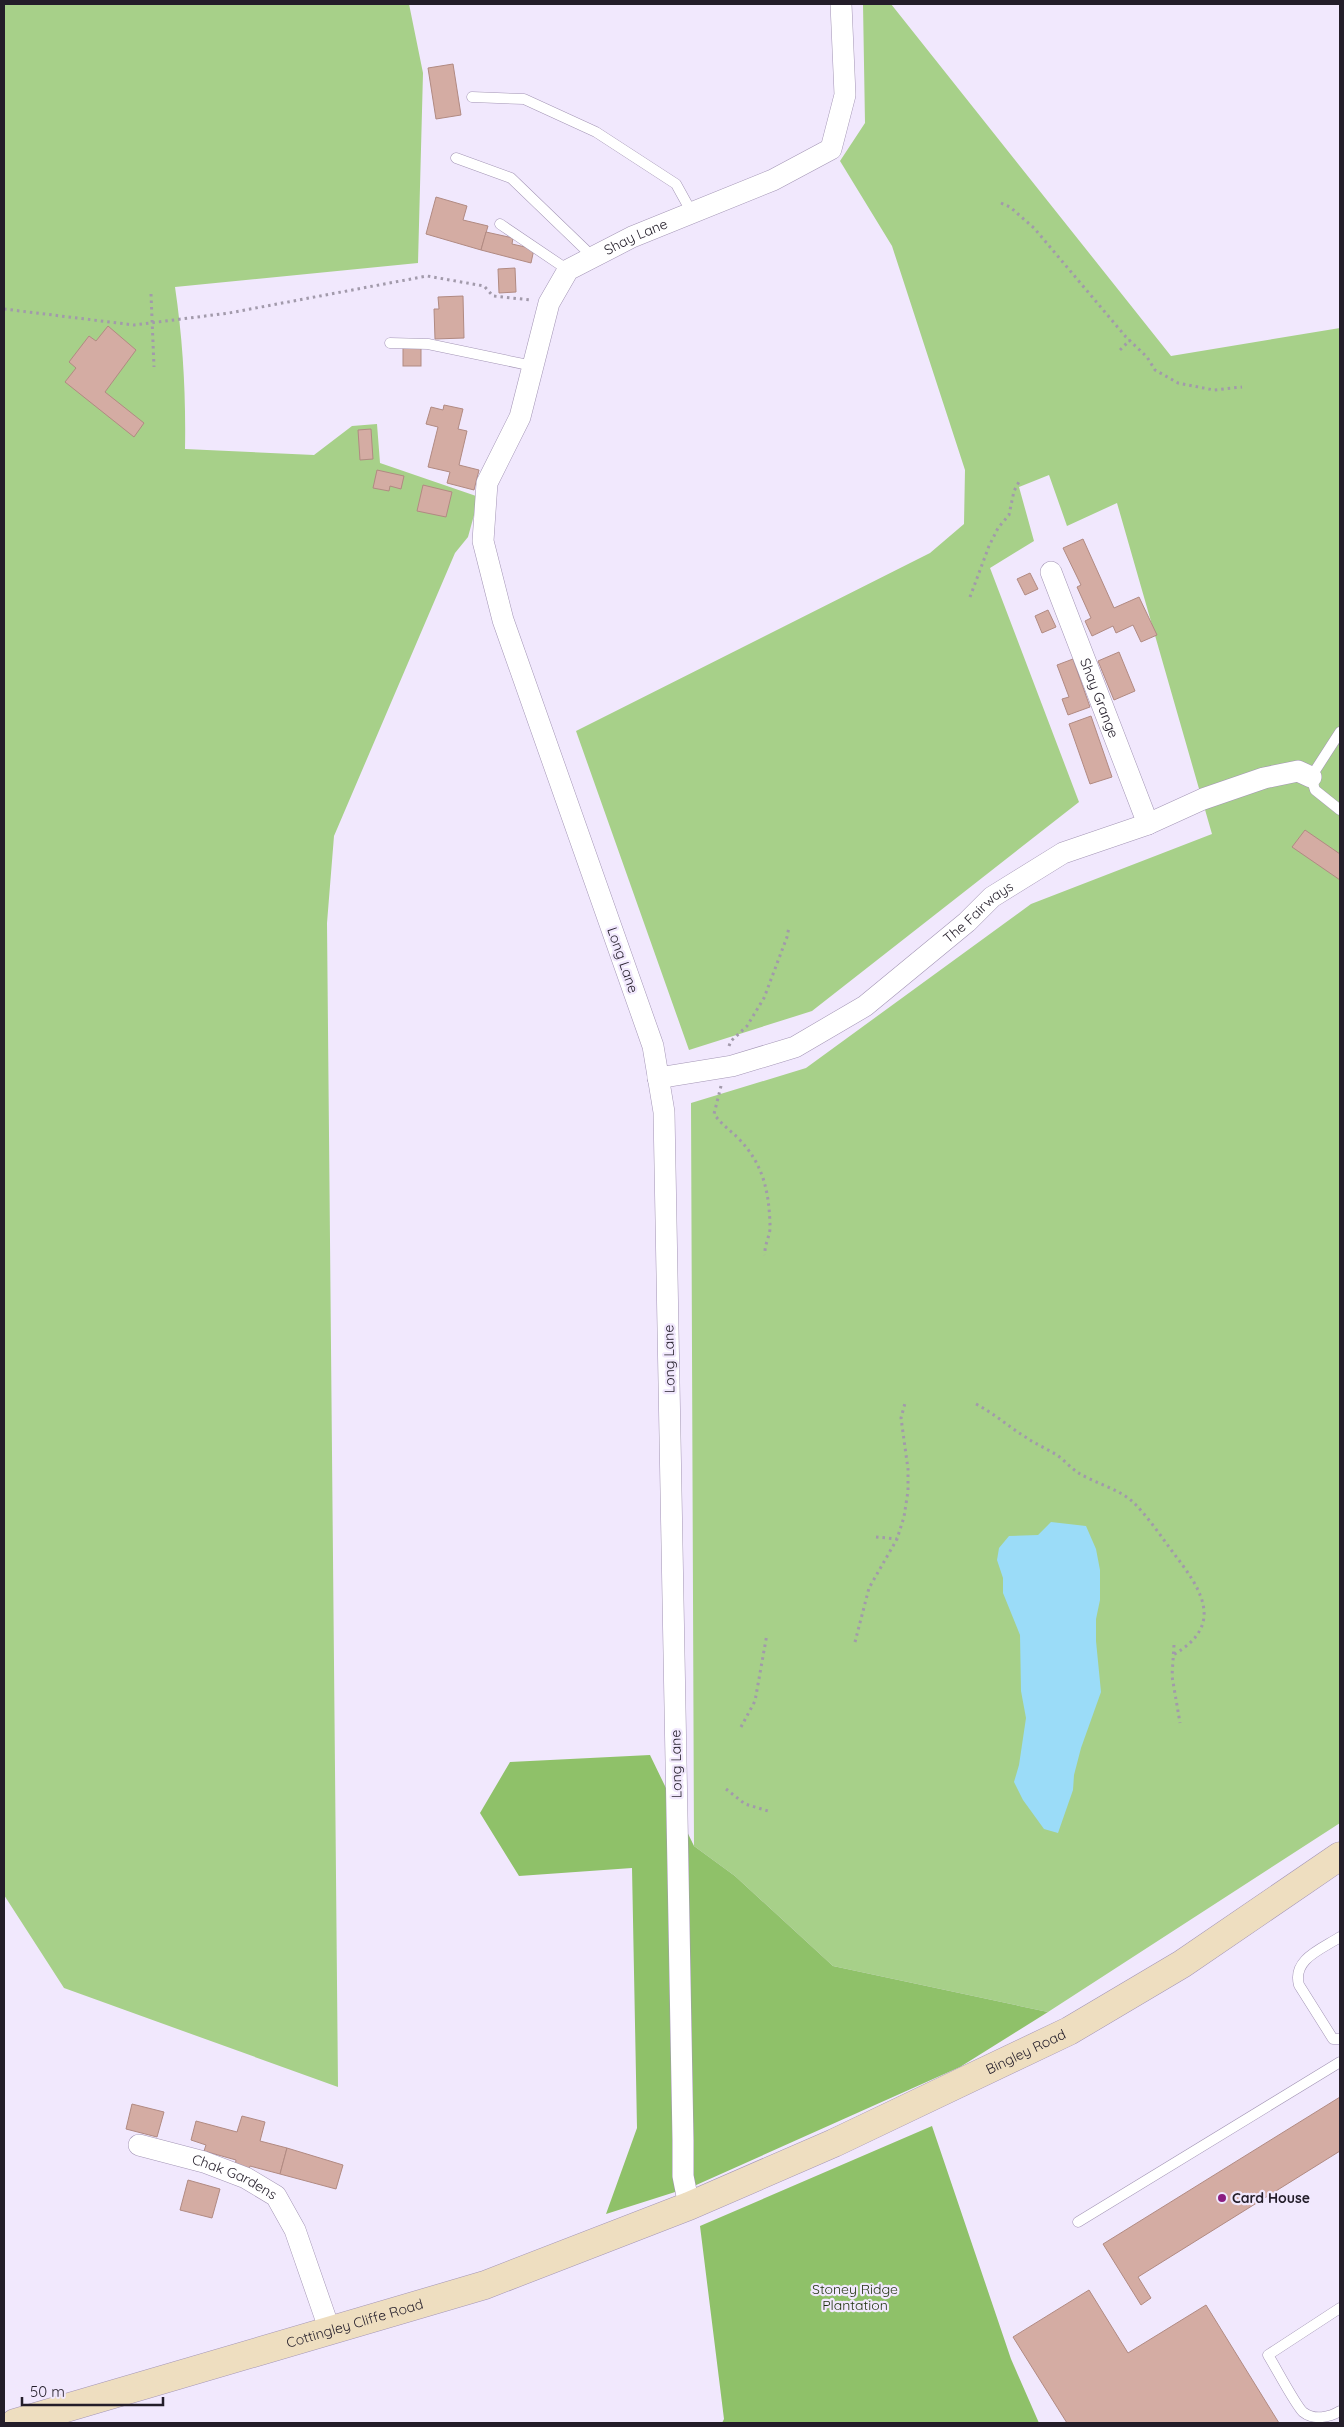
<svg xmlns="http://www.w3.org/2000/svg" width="1344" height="2427" viewBox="0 0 1344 2427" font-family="Quicksand,sans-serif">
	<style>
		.green { fill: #a7d089 }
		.forest { fill: #8fc169 }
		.water { fill: #9bdcf8 }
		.building { fill: #d4aca3; stroke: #b18a82 }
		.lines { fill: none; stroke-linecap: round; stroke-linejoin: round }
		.lane-casing { stroke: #a395b5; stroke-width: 11 }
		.street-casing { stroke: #a395b5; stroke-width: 22 }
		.secondary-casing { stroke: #a395b5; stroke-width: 29 }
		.path { stroke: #a29aab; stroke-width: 3; stroke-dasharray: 2.5 4; stroke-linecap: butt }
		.lane { stroke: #fff; stroke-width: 10 }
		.street { stroke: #fff; stroke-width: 21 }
		.secondary { stroke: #eedec0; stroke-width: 28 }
		.poi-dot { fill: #8a1d81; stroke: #f1e8fd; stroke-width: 2 }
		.labels { text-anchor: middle; stroke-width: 4.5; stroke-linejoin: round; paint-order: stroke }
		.street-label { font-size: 14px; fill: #231d29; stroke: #f1e8fd }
		.poi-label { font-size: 14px; font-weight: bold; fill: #231d29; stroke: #f1e8fd; text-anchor: start }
		.park-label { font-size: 14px; fill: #1d300c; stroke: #f1e8fd }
	</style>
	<rect width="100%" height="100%" fill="#f1e8fd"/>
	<g class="green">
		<path d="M 4,4 L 409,4 L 423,73 L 418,263 L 175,287 C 183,341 186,394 185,449 L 314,455 L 352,426 L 377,424 L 380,463 L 479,497 L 468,537 L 455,553 L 334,836 L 327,923 L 338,2087 L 64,1988 L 4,1895 Z"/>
		<path d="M 863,4 L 891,4 L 1171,356 L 1340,328 L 1340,1823 L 1048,2012 L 833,1966 L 735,1876 L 694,1846 L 691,1103 L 806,1068 L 1031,904 L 1212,834 L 1117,503 L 1067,526 L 1049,475 L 1019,487 L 1034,541 L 990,568 L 1079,802 L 812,1011 L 689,1050 L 576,731 L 930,553 L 964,524 L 965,470 L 892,246 L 840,161 L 865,123 Z"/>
	</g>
	<g class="forest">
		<path d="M 650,1755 L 694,1846 L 735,1876 L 833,1966 L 1048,2012 L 960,2067 L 694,2186 L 606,2214 L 637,2128 L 632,1868 L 519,1876 L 480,1813 L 510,1762 Z"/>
		<path d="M 932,2126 L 1011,2359 L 1039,2423 L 722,2423 L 724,2419 L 700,2226 Z"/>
	</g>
	<path class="water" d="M 1051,1522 L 1086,1526 L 1096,1549 L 1100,1570 L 1100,1600 L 1096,1619 L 1096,1641 L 1101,1692 L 1081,1748 L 1074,1775 L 1073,1790 L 1058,1833 L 1044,1829 L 1023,1800 L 1014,1782 L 1019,1765 L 1026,1718 L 1021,1691 L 1020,1635 L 1003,1593 L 1003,1578 L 997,1560 L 999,1548 L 1009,1536 L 1038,1535 Z"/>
	<g class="building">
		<path d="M 453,64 L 461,115 L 436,119 L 428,68 Z"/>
		<path d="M 436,197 L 467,206 L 463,220 L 488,226 L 481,250 L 426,234 Z"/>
		<path d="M 486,232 L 513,238 L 512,244 L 534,249 L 531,263 L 481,250 Z"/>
		<path d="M 515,268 L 516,292 L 499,293 L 498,269 Z"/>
		<path d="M 463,296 L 464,338 L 435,339 L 434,309 L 439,309 L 438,297 Z"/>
		<path d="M 108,326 L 136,350 L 105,392 L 144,423 L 134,437 L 65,382 L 76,368 L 69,362 L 89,336 L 96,341 Z"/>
		<rect x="403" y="348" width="18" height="18"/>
		<path d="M 444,405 L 463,409 L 458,429 L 467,431 L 459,465 L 479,470 L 474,490 L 447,483 L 450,472 L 428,467 L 438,427 L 426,424 L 431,407 L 443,410 Z"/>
		<path d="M 371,429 L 373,459 L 360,460 L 358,430 Z"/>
		<path d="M 377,470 L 404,476 L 401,489 L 390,486 L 389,491 L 373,488 Z"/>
		<path d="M 423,485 L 452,492 L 446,517 L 417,511 Z"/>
		<path d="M 1083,539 L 1114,608 L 1139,597 L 1157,635 L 1141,642 L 1133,625 L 1116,633 L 1113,626 L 1092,636 L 1085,621 L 1091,618 L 1077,587 L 1081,585 L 1063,548 Z"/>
		<path d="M 1030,573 L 1038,589 L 1025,595 L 1017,579 Z"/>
		<path d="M 1048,610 L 1056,627 L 1042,633 L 1035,616 Z"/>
		<path d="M 1119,652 L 1135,691 L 1114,700 L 1098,661 Z"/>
		<path d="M 1073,659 L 1090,707 L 1068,715 L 1062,699 L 1069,697 L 1057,665 Z"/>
		<path d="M 1091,716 L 1112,777 L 1090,784 L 1069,724 Z"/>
		<path d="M 1305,830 L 1340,854 L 1340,880 L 1292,847 Z"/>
		<path d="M 1340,2097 L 1340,2151 L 1138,2277 L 1151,2298 L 1141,2305 L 1103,2244 Z"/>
		<path d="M 132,2104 L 164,2112 L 157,2137 L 126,2129 Z"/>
		<path d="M 242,2116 L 265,2122 L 260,2141 L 287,2148 L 280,2174 L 250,2166 L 249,2170 L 235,2166 L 236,2160 L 204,2151 L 206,2145 L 191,2140 L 196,2121 L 237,2132 Z"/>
		<path d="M 287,2148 L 343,2165 L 336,2189 L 280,2174 Z"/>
		<path d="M 188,2180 L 220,2189 L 212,2218 L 180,2210 Z"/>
		<path d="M 1089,2290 L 1128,2353 L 1206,2305 L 1279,2423 L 1067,2423 L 1013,2337 Z"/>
	</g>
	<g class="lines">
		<g class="lane-casing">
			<g id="lane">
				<path d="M 472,97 L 524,99 L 596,132 L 676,184 L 692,213"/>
				<path d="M 456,158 L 511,178 L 593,257"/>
				<path d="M 500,224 L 568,270"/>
				<path d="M 390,343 L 428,344 L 533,366"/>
				<path d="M 1340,732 L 1311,777 L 1315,790 L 1340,810"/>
				<path d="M 1340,1937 C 1322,1949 1292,1959 1299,1985 L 1333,2039 L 1340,2039"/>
				<path d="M 1078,2222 L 1340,2062"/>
				<path d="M 1340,2308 L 1268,2355 C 1275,2366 1296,2406 1303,2412 C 1314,2421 1330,2417 1340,2411"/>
			</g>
		</g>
		<g class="street-casing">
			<g id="street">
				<path id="s1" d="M 1051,572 L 1148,824"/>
				<path id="s2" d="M 658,1078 L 732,1066 L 795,1047 L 865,1006 L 967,922 L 992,897 L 1063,853 L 1148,824 L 1203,799 L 1264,778 L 1298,771 L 1311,777"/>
				<path id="s3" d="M 139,2145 L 204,2162 L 246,2178 L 276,2196 L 295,2230 L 330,2331"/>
				<path id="s4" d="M 689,2206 L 683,2176 L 683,2140 L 664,1112 L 653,1046 L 503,620 L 483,541 L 487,483 L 520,417 L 549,303 L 568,270 L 632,237 L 773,180 L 831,149 L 845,95 L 841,4"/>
			</g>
		</g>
		<g class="secondary-casing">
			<g id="secondary">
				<path id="s5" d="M 15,2423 L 485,2285 L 689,2206 L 834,2143 L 1069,2031 L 1182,1964 L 1340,1856"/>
			</g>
		</g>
		<g class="path">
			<path d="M 1001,203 L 1010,207 L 1034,228 L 1126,337 L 1147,357 L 1155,370 L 1178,383 L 1214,390 L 1242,387"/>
			<path d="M 151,294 L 154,367"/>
			<path d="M 4,309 L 134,325 L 229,313 L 427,276 L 484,286 L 493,296 L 531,300"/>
			<path d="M 1120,350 L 1130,340"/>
			<path d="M 970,597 L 989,546 L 998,528 L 1009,515 L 1014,491 L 1020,480"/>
			<path d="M 729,1046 L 731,1041 L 747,1026 L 764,998 L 787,937 L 789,927"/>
			<path d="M 721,1086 L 714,1114 C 722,1125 730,1130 739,1139 C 763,1164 769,1191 770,1225 C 771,1235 764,1244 765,1255"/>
			<path d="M 976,1404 C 995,1414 1009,1427 1027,1438 C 1036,1444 1047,1449 1057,1455 C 1064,1460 1070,1467 1077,1472 C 1094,1483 1120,1489 1134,1503 C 1148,1517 1160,1535 1172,1551 C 1200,1588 1227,1624 1173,1655"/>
			<path d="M 876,1537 L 897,1539"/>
			<path d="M 855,1642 L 869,1588 L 897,1539 L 904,1517 L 908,1491 L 908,1469 L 901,1418 L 905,1403"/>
			<path d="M 1174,1645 L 1172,1676 L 1180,1723"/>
			<path d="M 741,1727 L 755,1701 L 767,1634"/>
			<path d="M 726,1789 L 745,1804 L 768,1811"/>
		</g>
		<use href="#lane" class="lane"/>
		<use href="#street" class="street"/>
		<use href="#secondary" class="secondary"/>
	</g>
	<circle class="poi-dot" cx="1222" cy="2198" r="5"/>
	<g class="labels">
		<g class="street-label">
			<text dy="5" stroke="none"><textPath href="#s4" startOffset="2058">Shay Lane</textPath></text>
			<text dy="5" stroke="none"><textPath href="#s1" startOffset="135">Shay Grange</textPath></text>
			<text dy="5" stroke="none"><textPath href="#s2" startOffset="369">The Fairways</textPath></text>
			<text transform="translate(623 960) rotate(71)" y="5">Long Lane</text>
			<text transform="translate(669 1359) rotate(-91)" y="5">Long Lane</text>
			<text transform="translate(676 1764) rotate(-91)" y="5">Long Lane</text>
			<text dy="5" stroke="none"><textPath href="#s5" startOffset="1079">Bingley Road</textPath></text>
			<text dy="5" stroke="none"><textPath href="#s3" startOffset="101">Chak Gardens</textPath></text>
			<text dy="5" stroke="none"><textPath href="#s5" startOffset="354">Cottingley Cliffe Road</textPath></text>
		</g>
		<g class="poi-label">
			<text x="1232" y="2203">Card House</text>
		</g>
		<g class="park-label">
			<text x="855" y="2294">Stoney Ridge<tspan x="855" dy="16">Plantation</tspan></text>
		</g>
	</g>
	<rect width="1344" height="2427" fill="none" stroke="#231d29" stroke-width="10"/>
	<path d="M22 2397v8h141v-8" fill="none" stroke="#231d29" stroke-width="2.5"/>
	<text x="30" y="2397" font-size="15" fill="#231d29" stroke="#f1e8fd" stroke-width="4" paint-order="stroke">50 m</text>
</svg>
